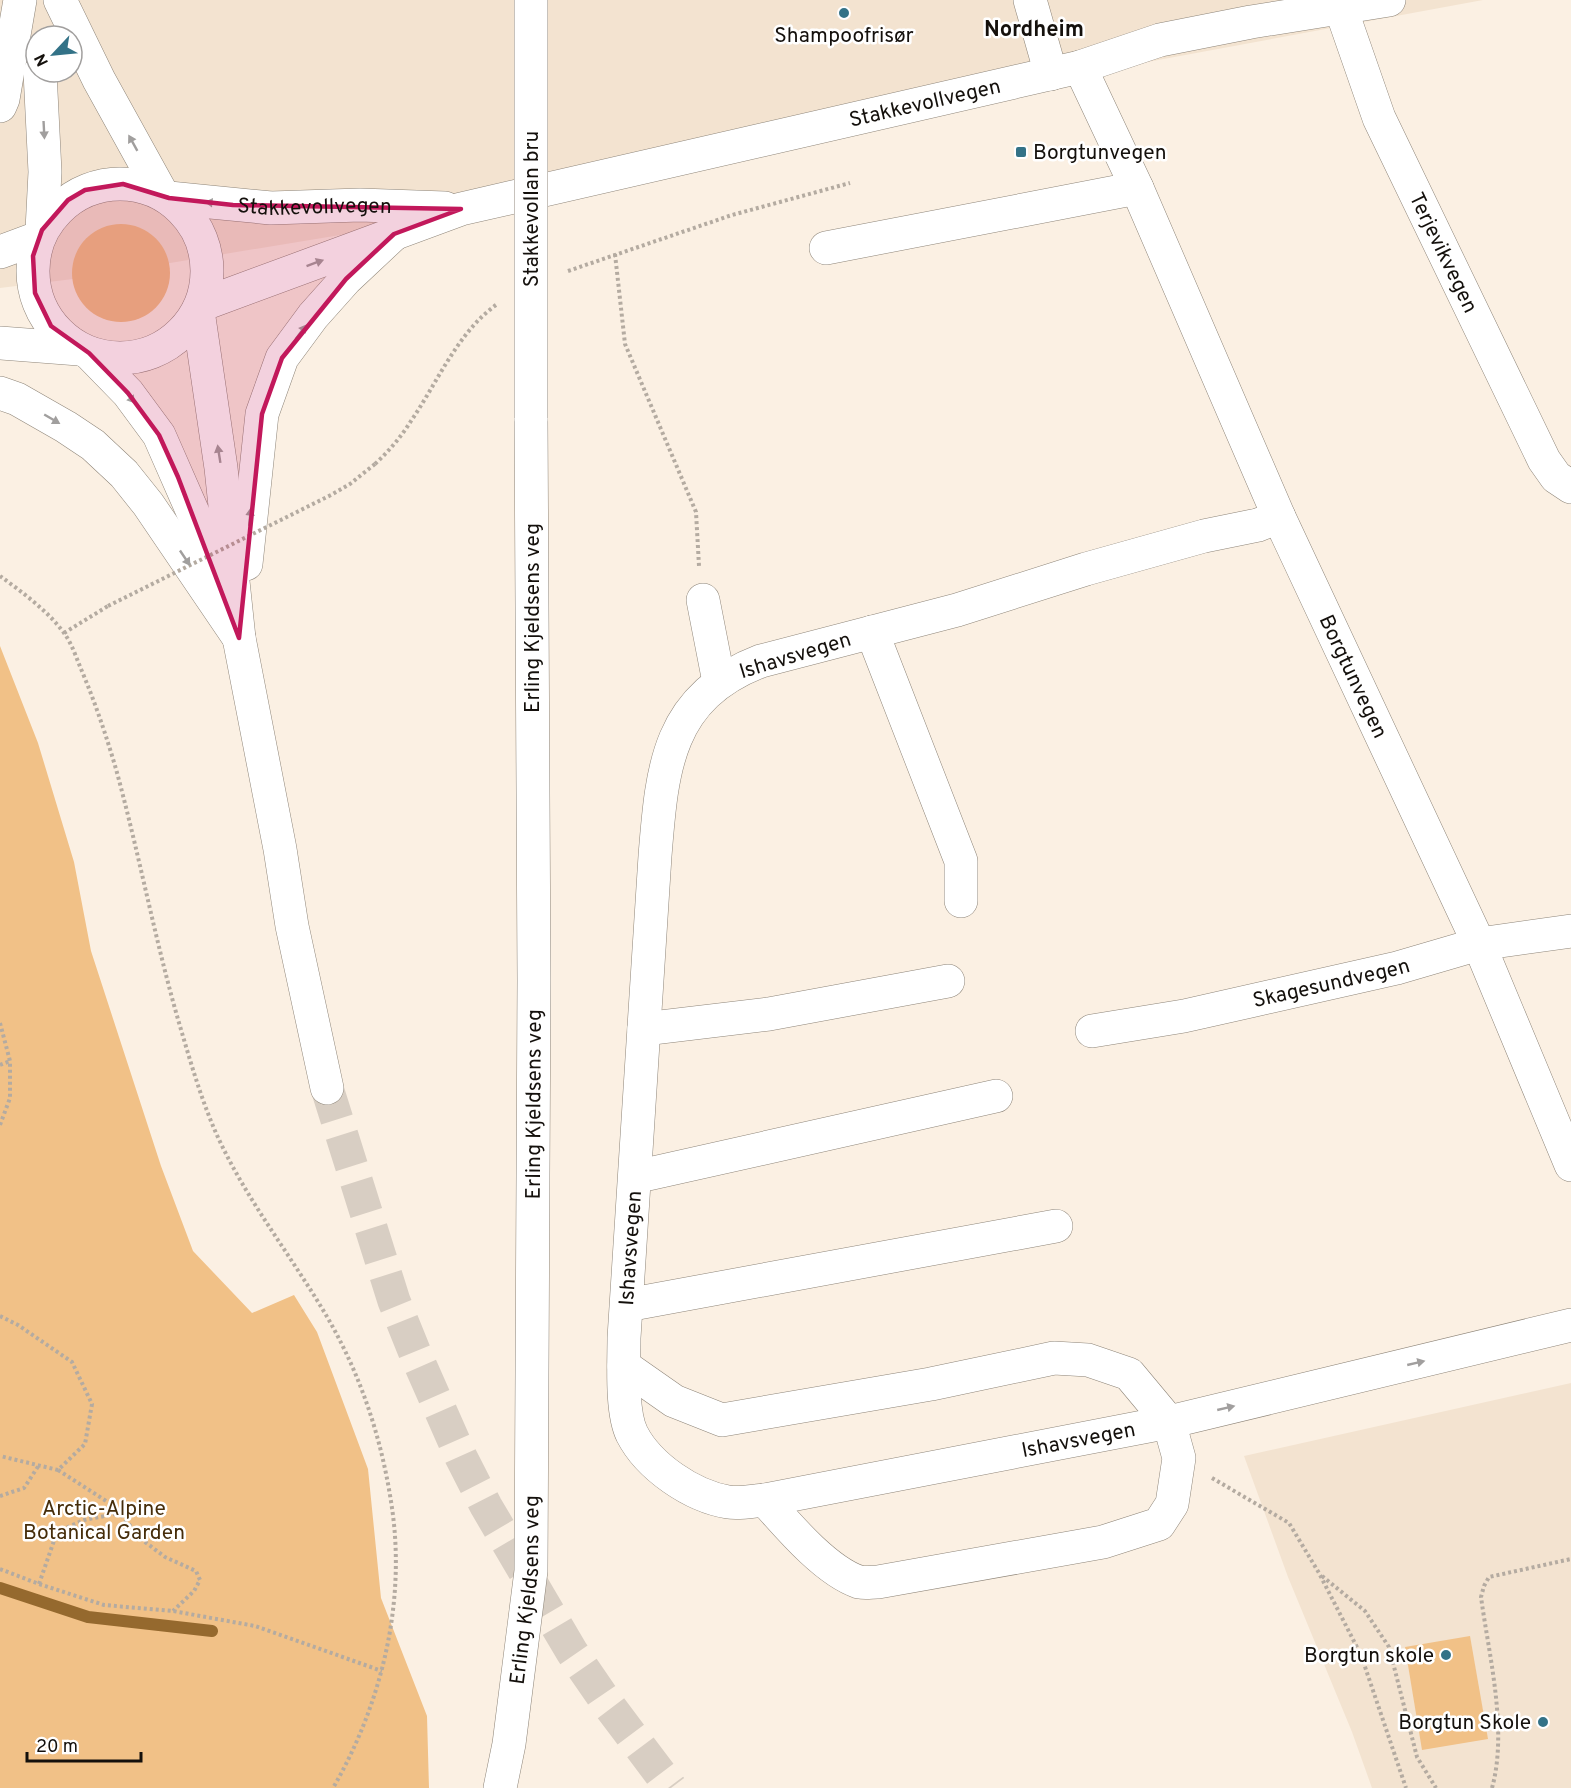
<svg xmlns="http://www.w3.org/2000/svg" width="1571" height="1788" viewBox="0 0 1571 1788" font-family="Overpass,sans-serif">
	<style>
		.built { fill: #f3e3d0; fill-rule: evenodd }
		.green { fill: #f1c187 }
		.lines { fill: none; stroke-linecap: round; stroke-linejoin: round }
		.stream { stroke: #95692e; stroke-width: 12 }
		.major-tunnel { stroke: #d8cec3; stroke-width: 33; stroke-dasharray: 33 16; stroke-linecap: butt }
		.minor-casing { stroke: #8e8579; stroke-width: 34 }
		.major-casing { stroke: #8e8579; stroke-width: 34 }
		.highway-casing { stroke: #8e8579; stroke-width: 34 }
		.path { stroke: #b4aba1; stroke-width: 4; stroke-dasharray: 3 3; stroke-linecap: butt }
		.minor { stroke: #fff; stroke-width: 33 }
		.major { stroke: #fff; stroke-width: 33 }
		.highway { stroke: #fff; stroke-width: 33 }
		.highway-bridge-casing { stroke: #8e8579; stroke-width: 34; stroke-linecap: butt }
		.path-bridge { stroke: #b4aba1; stroke-width: 4; stroke-dasharray: 3 3; stroke-linecap: butt }
		.highway-bridge { stroke: #fff; stroke-width: 33 }
		.oneway { fill: #a19f9e }
		.marked { fill: #c2185b; fill-opacity: 0.2; stroke: #c2185b; stroke-width: 4.5; stroke-linejoin: round }
		.poi-dot { fill: #337287; stroke: #fff; stroke-width: 2 }
		.labels { text-anchor: middle; stroke-width: 5; stroke-linejoin: round; paint-order: stroke }
		.poi-label { font-size: 21px; fill: #14100c; stroke: #fff; text-anchor: end }
		.street-label { font-size: 21px; fill: #14100c; stroke: #fff }
		.park-label { font-size: 21px; fill: #462d0a; stroke: #fff }
		.neighbourhood-label { font-size: 22px; font-weight: bold; fill: #14100c; stroke: #fff }
	</style>
	<rect width="100%" height="100%" fill="#fbf0e3"/>
	<g class="built">
		<path d="M 0,0 L 1483,0 L 909,106 L 571,197 L 73,279 L 0,288 ZM 36,36 L 72,36 L 72,72 L 36,72 Z"/>
		<path d="M 1571,1383 L 1571,1788 L 1372,1788 L 1352,1732 L 1288,1577 L 1244,1456 Z"/>
	</g>
	<g class="green">
		<circle cx="121" cy="273" r="49"/>
		<path d="M 0,646 L 38,743 L 74,862 L 91,951 L 161,1166 L 193,1251 L 252,1313 L 294,1295 L 317,1332 L 368,1469 L 381,1598 L 427,1716 L 429,1788 L 0,1788 Z"/>
		<path d="M 1470,1636 L 1488,1739 L 1422,1750 L 1405,1647 Z"/>
	</g>
	<g class="lines">
		<path class="stream" d="M 0,1588 L 88,1617 L 212,1631"/>
		<path class="major-tunnel" d="M 327,1088 L 394,1301 L 415,1353 L 461,1457 L 486,1506 L 572,1652 L 607,1703 L 671,1788"/>
		<g class="minor-casing">
			<g id="minor">
				<path d="M 1030,0 L 1051,74"/>
				<path id="s1" d="M 1340,6 L 1379,118 L 1544,460 L 1556,477 L 1571,487"/>
				<path id="s2" d="M 1080,67 L 1137,188 L 1279,517 L 1479,944 L 1571,1165"/>
				<path id="s3" d="M 169,198 L 271,208 L 360,205 L 445,208"/>
				<path d="M 826,248 L 1137,188"/>
				<path id="s4" d="M 201,305 L 461,209 L 1080,67 L 1160,40 L 1251,22 L 1389,0"/>
				<path id="s5" d="M 1279,517 L 1258,525 L 1204,536 L 1086,569 L 957,610 L 761,661 C 667,697 662,768 655,856 L 624,1338 C 624,1363 621,1412 632,1434 C 649,1467 692,1496 728,1502 C 739,1504 753,1501 765,1500 L 1169,1422 L 1571,1325"/>
				<path d="M 703,600 L 719,682"/>
				<path d="M 872,632 L 961,861 L 961,901"/>
				<path d="M 644,1029 L 769,1014 L 948,981"/>
				<path id="s6" d="M 1092,1031 L 1184,1016 L 1397,968 L 1479,944 L 1571,931"/>
				<path d="M 635,1177 L 996,1096"/>
				<path d="M 627,1305 L 1056,1226"/>
				<path d="M 624,1366 L 674,1401 L 722,1420 L 931,1384 L 1054,1358 L 1088,1360 L 1129,1374 L 1169,1422 L 1179,1458 L 1172,1504 L 1159,1524 L 1103,1542 L 878,1582 C 872,1582 865,1583 859,1582 C 826,1571 788,1526 765,1500"/>
			</g>
		</g>
		<g class="major-casing">
			<g id="major">
				<path d="M 198,311 L 221,468 L 239,638 L 280,849 L 292,926 L 327,1088"/>
				<path d="M 89,353 L 128,393 L 159,435 L 195,517 L 222,591"/>
				<path d="M 246,564 L 262,414 L 282,358 L 313,316 L 346,279 L 394,234"/>
			</g>
		</g>
		<g class="highway-casing">
			<g id="highway">
				<path d="M 60,0 L 99,80 L 162,194"/>
				<path d="M 40,72 L 45,172 L 42,230"/>
				<path d="M 0,106 L 3,99 L 20,0"/>
				<circle cx="120" cy="271" r="87"/>
				<path d="M 0,252 L 38,238"/>
				<path d="M 0,343 L 79,349"/>
				<path d="M 0,393 L 17,399 L 66,427 L 93,445 L 124,474 L 148,504 L 239,638"/>
				<path id="s7" d="M 500,1788 L 509,1744 L 531,1571 L 534,980 L 531,418"/>
			</g>
		</g>
		<g class="path">
			<path d="M 615,254 L 625,344 L 696,512 L 699,566"/>
			<path d="M 568,271 L 732,215 L 850,183"/>
			<path d="M 375,464 C 389,451 401,437 411,421 C 437,383 458,332 496,305"/>
			<path d="M 0,576 C 22,592 48,611 64,633 C 72,644 76,657 81,669 C 95,702 106,735 116,769 C 140,857 156,946 182,1033 C 192,1067 202,1101 216,1133 C 245,1198 290,1254 326,1315 C 361,1375 382,1439 392,1508 C 406,1604 381,1705 333,1788"/>
			<path d="M 64,633 L 108,606"/>
			<path d="M 0,1023 L 10,1061 L 10,1098 L 0,1125"/>
			<path d="M 0,1065 L 10,1061"/>
			<path d="M 0,1316 L 18,1325 L 72,1362 L 92,1404 L 85,1444 L 58,1470 L 0,1456"/>
			<path d="M 58,1470 L 114,1506 L 141,1539 L 165,1557 L 196,1571 L 200,1580 L 194,1591 L 173,1611"/>
			<path d="M 1212,1478 L 1289,1523 L 1319,1573 L 1361,1655 L 1406,1788"/>
			<path d="M 0,1496 L 24,1488 L 39,1465"/>
			<path d="M 0,1569 L 39,1584 L 104,1605 L 173,1611 L 255,1626 L 382,1671"/>
			<path d="M 1322,1576 L 1365,1611 L 1389,1647 L 1417,1757 L 1436,1788"/>
			<path d="M 39,1584 L 57,1532 L 84,1520 L 120,1513"/>
			<path d="M 1492,1788 C 1508,1730 1489,1656 1481,1597 L 1484,1586 L 1489,1577 L 1571,1559"/>
		</g>
		<use href="#minor" class="minor"/>
		<use href="#major" class="major"/>
		<use href="#highway" class="highway"/>
		<g class="highway-bridge-casing">
			<path id="highway-bridge" d="M 531,0 L 531,418"/>
		</g>
		<path class="path-bridge" d="M 108,606 L 331,495 L 350,484 L 375,464"/>
		<use href="#highway-bridge" class="highway-bridge"/>
	</g>
	<defs><path id="oneway-solid" d="M-6-.8H1V-3.2L6.5 0L1 3.2V.8H-6Z" transform="scale(1.5)"/></defs>
	<g class="oneway">
		<use href="#oneway-solid" transform="translate(44 130) rotate(87)"/>
		<use href="#oneway-solid" transform="translate(133 143) rotate(-119)"/>
		<use href="#oneway-solid" transform="translate(214 203) rotate(-174)"/>
		<use href="#oneway-solid" transform="translate(315 263) rotate(-20)"/>
		<use href="#oneway-solid" transform="translate(301 332) rotate(-53)"/>
		<use href="#oneway-solid" transform="translate(129 396) rotate(51)"/>
		<use href="#oneway-solid" transform="translate(52 419) rotate(30)"/>
		<use href="#oneway-solid" transform="translate(219 454) rotate(-99)"/>
		<use href="#oneway-solid" transform="translate(250 517) rotate(-85)"/>
		<use href="#oneway-solid" transform="translate(185 558) rotate(56)"/>
		<use href="#oneway-solid" transform="translate(1416 1363) rotate(-13)"/>
		<use href="#oneway-solid" transform="translate(1226 1408) rotate(-13)"/>
	</g>
	<path class="marked" d="M 123,184 L 169,198 L 233,205 L 461,209 L 394,234 L 346,279 L 282,358 L 262,414 L 239,638 L 178,477 L 159,435 L 128,393 L 89,353 L 51,326 L 35,293 L 33,256 L 42,230 L 68,200 L 85,190 Z"/>
	<g class="poi-dot">
		<circle cx="844" cy="13" r="6"/>
		<rect x="1015" y="146" width="12" height="12" rx="3"/>
		<circle cx="1446" cy="1655" r="6"/>
		<circle cx="1543" cy="1722" r="6"/>
	</g>
	<g class="labels">
		<g class="poi-label">
			<text x="844" y="42" text-anchor="middle">Shampoofrisør</text>
			<text x="1033" y="159" text-anchor="start">Borgtunvegen</text>
			<text x="1434" y="1662">Borgtun skole</text>
			<text x="1531" y="1729">Borgtun Skole</text>
		</g>
		<g class="street-label">
			<text dy="7" stroke="none"><textPath href="#s4" startOffset="753">Stakkevollvegen</textPath></text>
			<text dy="7" stroke="none"><textPath href="#s3" startOffset="146">Stakkevollvegen</textPath></text>
			<text transform="translate(531 209) rotate(-90)" y="7">Stakkevollan bru</text>
			<text dy="7" stroke="none"><textPath href="#s1" startOffset="268">Terjevikvegen</textPath></text>
			<text transform="translate(532 618) rotate(-90)" y="7">Erling Kjeldsens veg</text>
			<text transform="translate(795 655) rotate(-17)" y="7">Ishavsvegen</text>
			<text dy="7" stroke="none"><textPath href="#s2" startOffset="668">Borgtunvegen</textPath></text>
			<text dy="7" stroke="none"><textPath href="#s6" startOffset="244">Skagesundvegen</textPath></text>
			<text dy="7" stroke="none"><textPath href="#s7" startOffset="686">Erling Kjeldsens veg</textPath></text>
			<text transform="translate(630 1248) rotate(-86)" y="7">Ishavsvegen</text>
			<text dy="7" stroke="none"><textPath href="#s5" startOffset="1834">Ishavsvegen</textPath></text>
			<text dy="7" stroke="none"><textPath href="#s7" startOffset="200">Erling Kjeldsens veg</textPath></text>
		</g>
		<g class="park-label">
			<text x="104" y="1515">Arctic-Alpine<tspan x="104" dy="24">Botanical Garden</tspan></text>
		</g>
		<g class="neighbourhood-label">
			<text x="1034" y="36">Nordheim</text>
		</g>
	</g>
	<g transform="translate(54 54) rotate(244)"><circle r="28" fill="#ffffff" stroke="#a19f9e" stroke-width="1.5"/>
	<path d="M0-4.5L10 22L0 15L-10 22Z" fill="#337287"/>
	<text y="-9" font-size="16" font-weight="bold" text-anchor="middle" fill="#14100c">N</text>
	</g>
	<path d="M27 1752v9h114v-9" fill="none" stroke="#14100c" stroke-width="3"/>
	<text x="36" y="1752" font-size="18" fill="#14100c" stroke="#ffffff" stroke-width="4.5" paint-order="stroke">20 m</text>
</svg>
